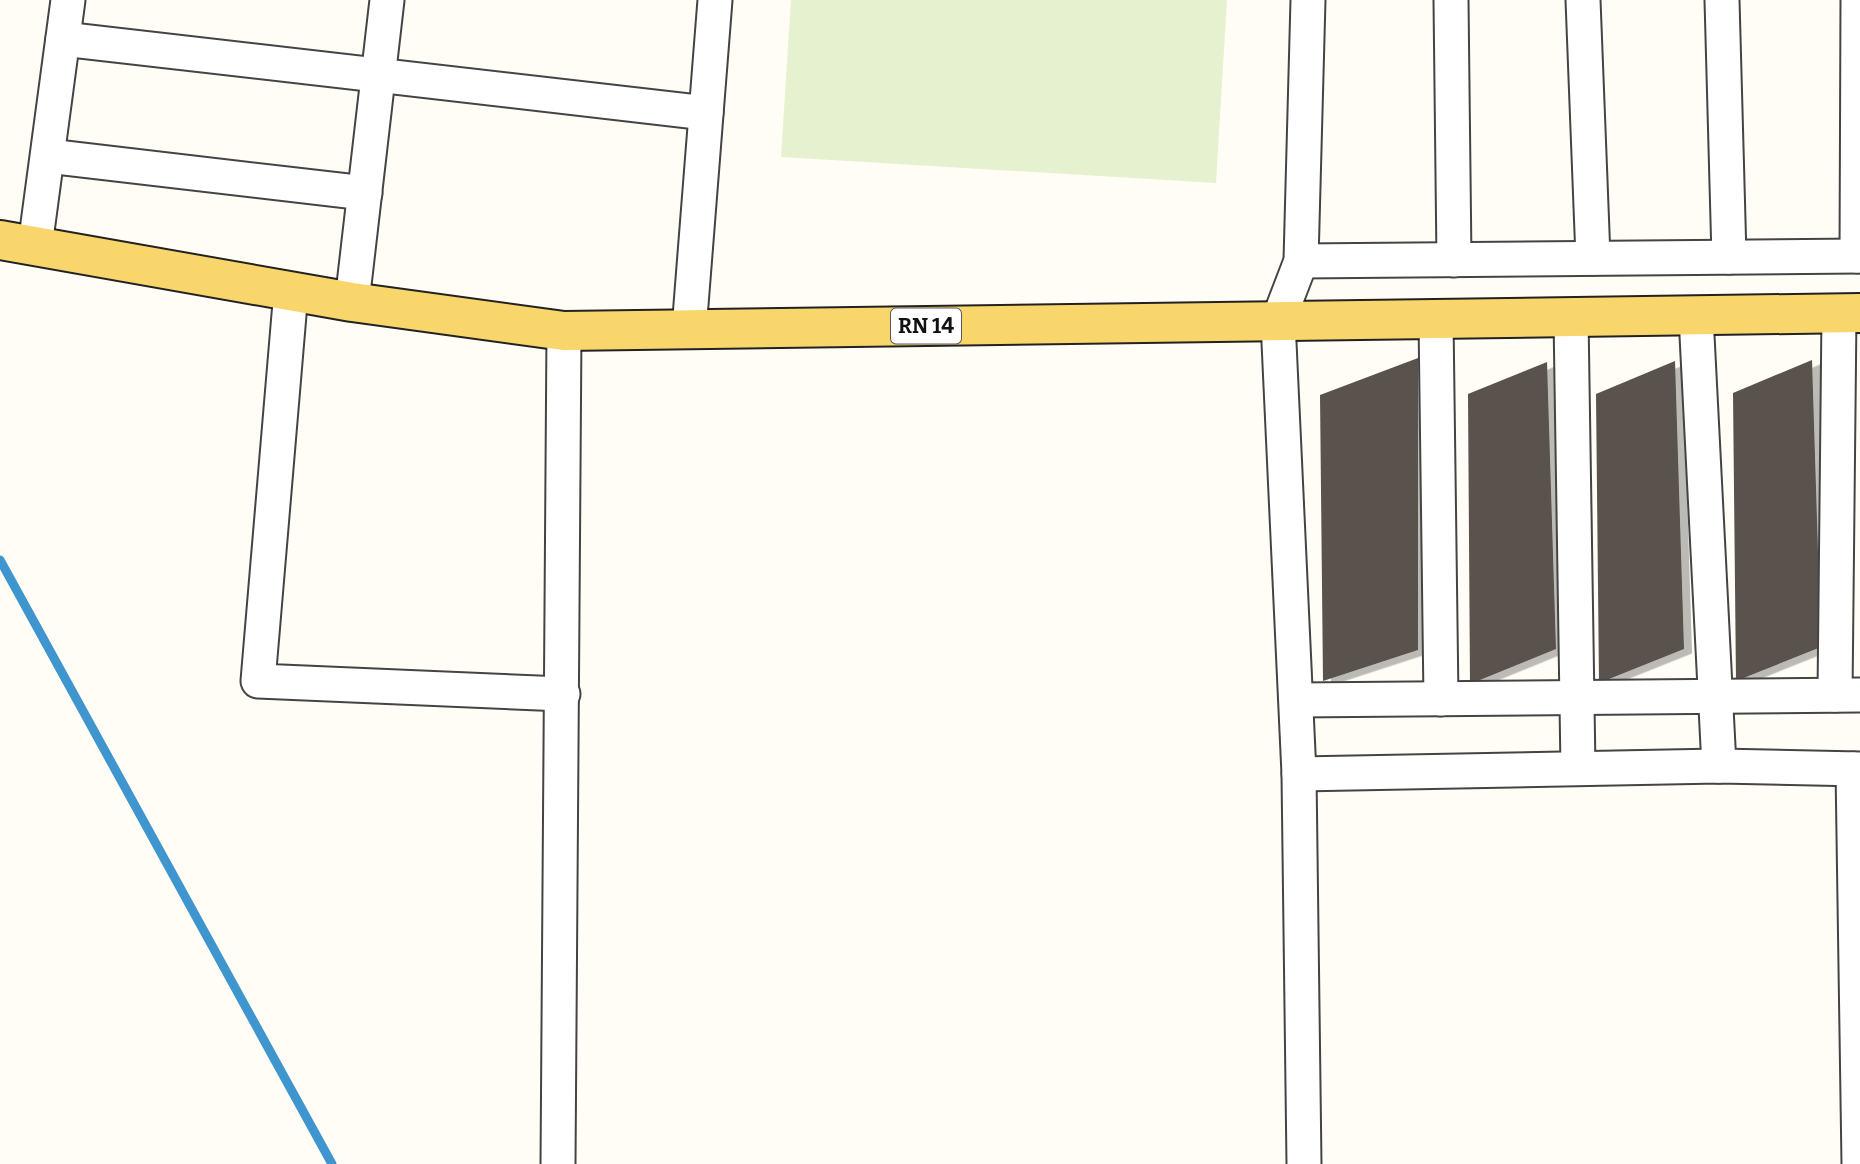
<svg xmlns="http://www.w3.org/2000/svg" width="1860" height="1164" viewBox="0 0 1860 1164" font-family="Bitter,serif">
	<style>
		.pitch { fill: #e6f2cf }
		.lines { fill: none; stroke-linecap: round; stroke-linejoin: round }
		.stream { stroke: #3f96cf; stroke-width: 9 }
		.building { fill: #5a524d; filter: url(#shadow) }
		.street-casing { stroke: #444; stroke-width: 37 }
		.primary-casing { stroke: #222; stroke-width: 42 }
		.street { stroke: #fff; stroke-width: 33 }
		.primary { stroke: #f9d66b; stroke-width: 38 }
		.labels { text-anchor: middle; stroke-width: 7; stroke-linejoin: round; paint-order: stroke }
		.shield { fill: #fff; stroke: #585858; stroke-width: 2 }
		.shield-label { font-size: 21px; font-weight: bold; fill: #111 }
	</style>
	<defs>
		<filter id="shadow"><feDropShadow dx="8" dy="4.5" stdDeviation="0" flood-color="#0004"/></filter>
	</defs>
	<rect width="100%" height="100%" fill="#fffdf5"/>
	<path class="pitch" d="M 791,0 L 1227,0 L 1216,183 L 781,157 Z"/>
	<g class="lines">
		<path class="stream" d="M 0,560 L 332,1164"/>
	</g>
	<g class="building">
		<path d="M 1418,358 L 1418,650 L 1323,681 L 1320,395 Z"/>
		<path d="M 1812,360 L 1821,647 L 1736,681 L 1733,393 Z"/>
		<path d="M 1675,361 L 1684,649 L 1599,683 L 1596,394 Z"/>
		<path d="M 1547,362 L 1556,649 L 1470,684 L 1468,394 Z"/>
	</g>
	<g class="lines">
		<g class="street-casing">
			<g id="street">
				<path d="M 1451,0 L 1454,260"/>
				<path d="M 1583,0 L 1593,258"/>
				<path d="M 1722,0 L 1729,257"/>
				<path d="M 63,39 L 706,113"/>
				<path d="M 48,156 L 365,193"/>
				<path d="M 35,246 L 68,0"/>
				<path d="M 1857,256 L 1858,0"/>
				<path d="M 1301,261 L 1860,256"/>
				<path d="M 291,291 L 258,681 L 563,694"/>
				<path d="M 352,302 L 387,0"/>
				<path d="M 1696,316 L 1719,766"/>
				<path d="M 1571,318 L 1578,768"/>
				<path d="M 1436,320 L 1441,699"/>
				<path d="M 689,330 L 715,0"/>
				<path d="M 1835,695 L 1839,314"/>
				<path d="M 1297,700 L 1860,695"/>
				<path d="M 1853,769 L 1859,1164"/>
				<path d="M 1299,774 L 1719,766 L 1860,769"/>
				<path d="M 558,1164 L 564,331"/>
				<path d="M 1304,1164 L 1299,774 L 1278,321 L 1301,261 L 1308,0"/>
			</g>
		</g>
		<g class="primary-casing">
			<path id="primary" d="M 0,240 L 352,302 L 564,331 L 1860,313"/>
		</g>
		<use href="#street" class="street"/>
		<use href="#primary" class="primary"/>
	</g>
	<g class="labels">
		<rect class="shield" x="891" y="308.5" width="70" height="35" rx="5"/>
		<g class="shield-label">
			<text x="926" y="333">RN 14</text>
		</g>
	</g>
</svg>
